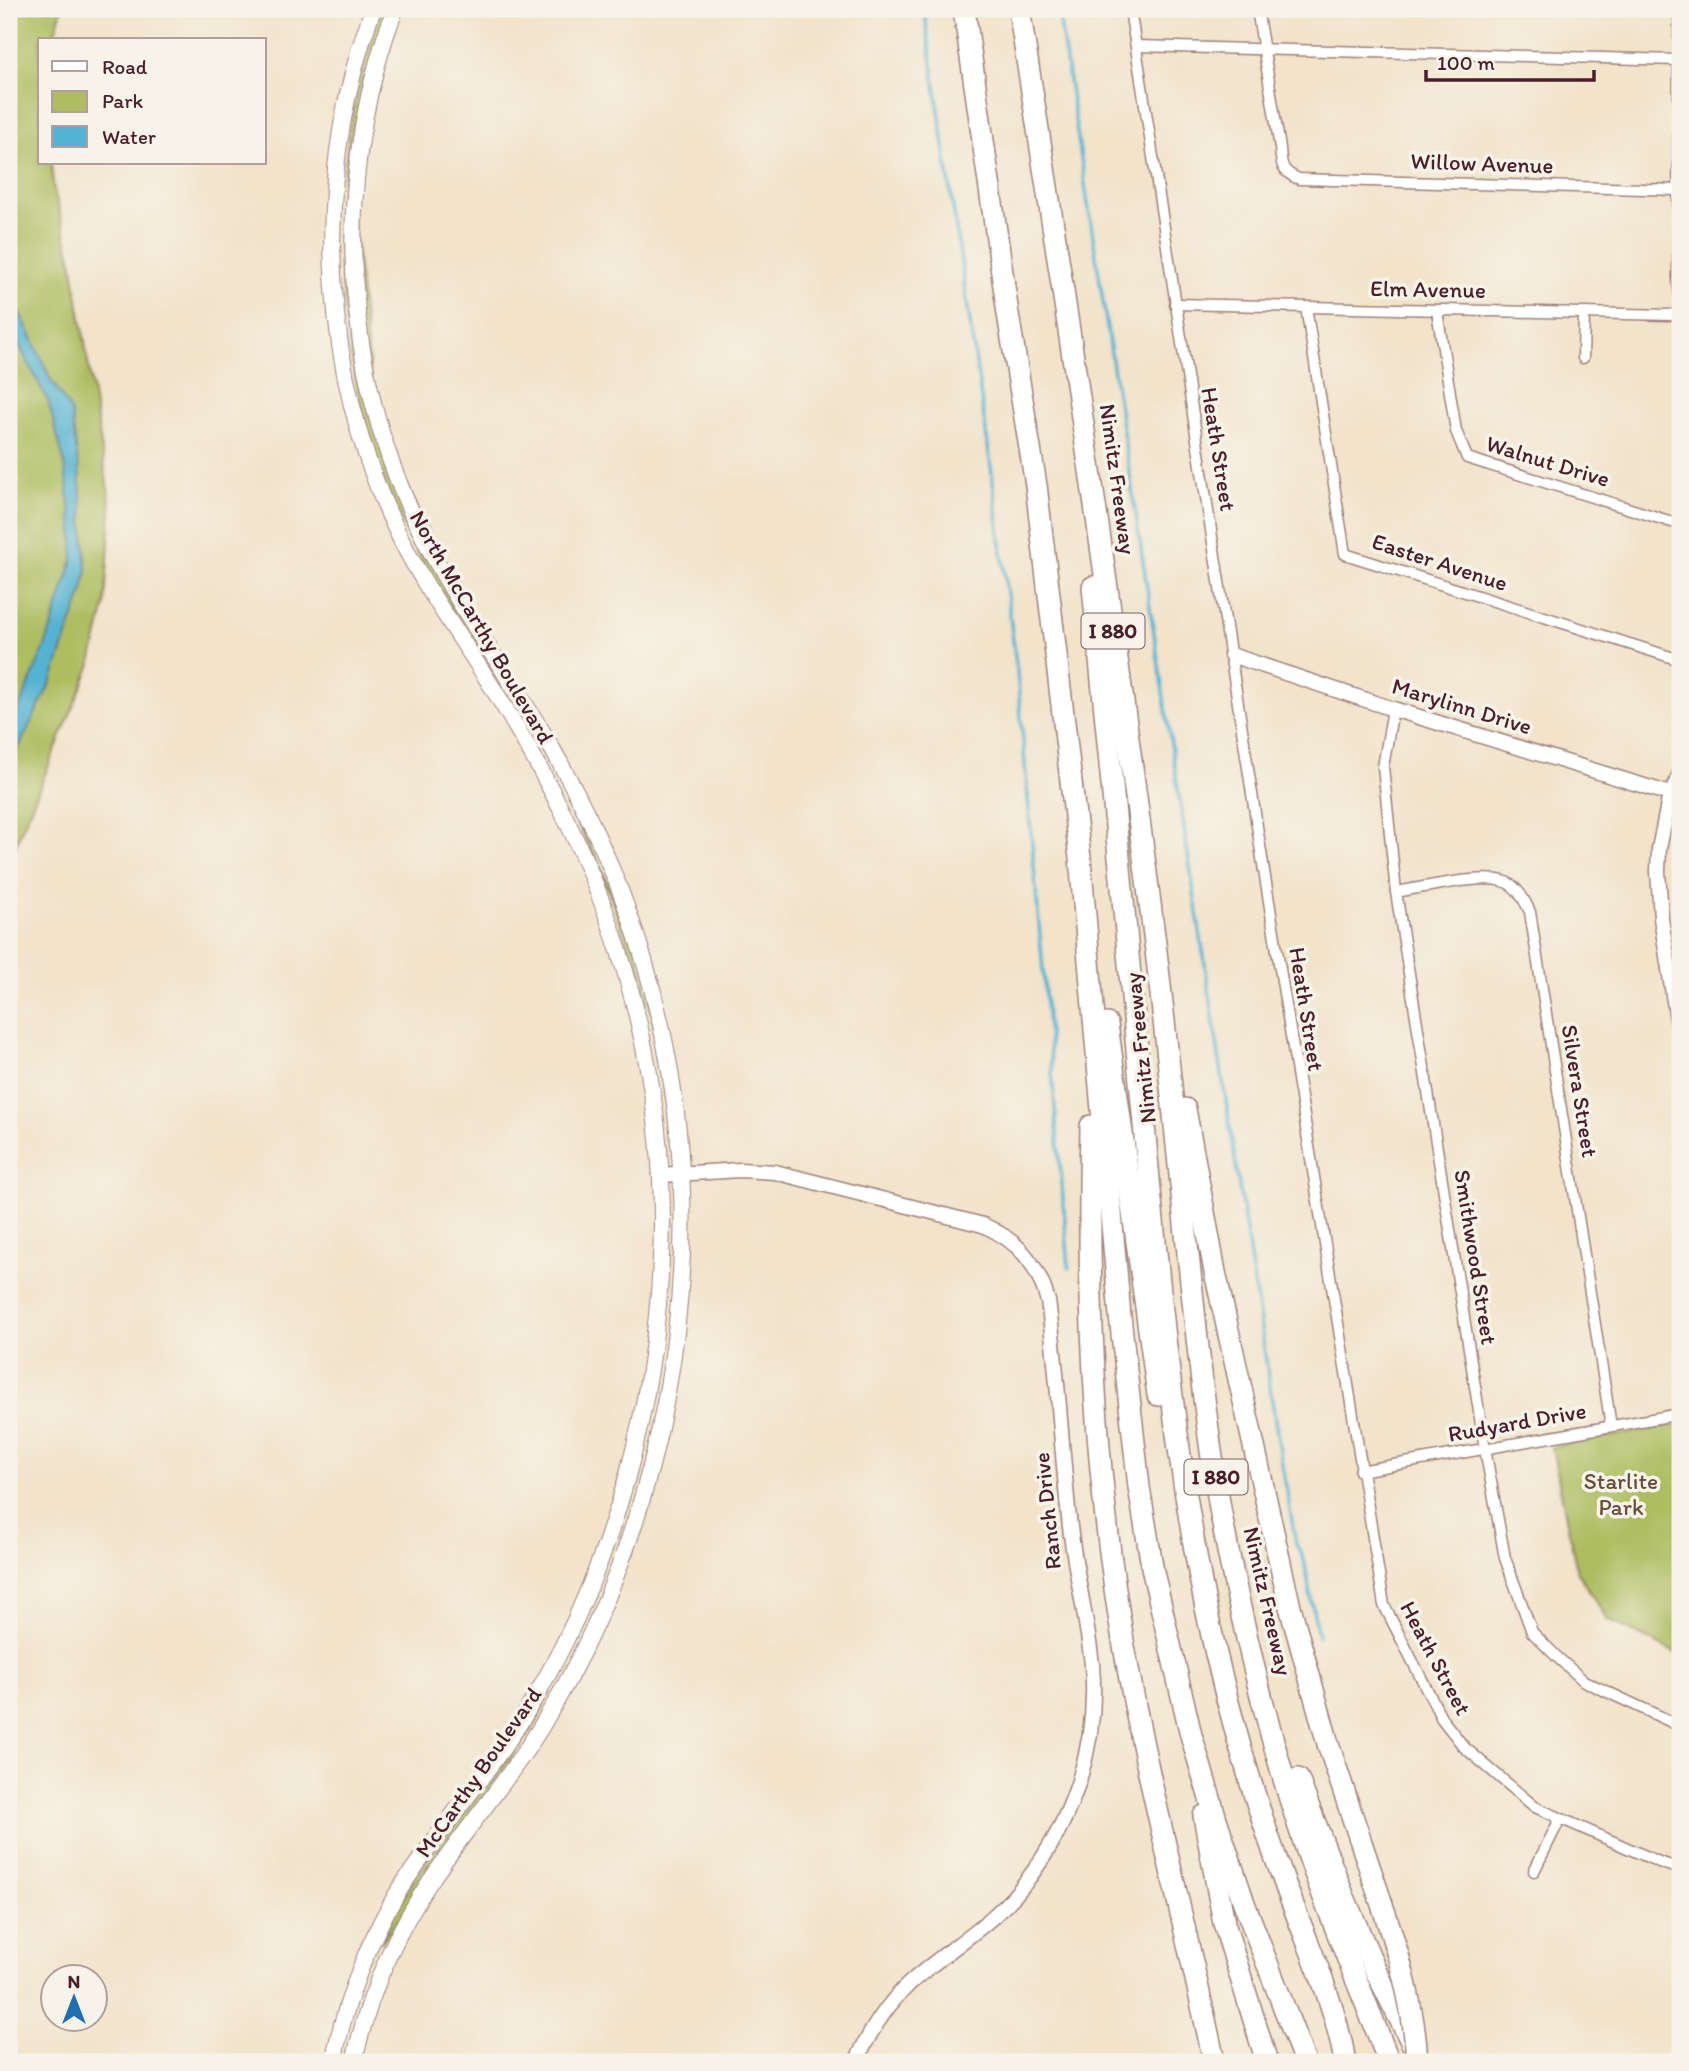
<svg xmlns="http://www.w3.org/2000/svg" width="1689" height="2071" viewBox="0 0 1689 2071" font-family="Itim,sans-serif">
	<style>
		.green { fill: #adbd60; stroke: #7c6e46; stroke-width: 2 }
		.water { fill: #54b3d2; stroke: #4f697e; stroke-width: 2 }
		.lines { fill: none; stroke-linecap: round; stroke-linejoin: round }
		.stream { stroke: #54b3d2; stroke-width: 3.5 }
		.minor-casing { stroke: #9e817a; stroke-width: 13 }
		.tertiary-casing { stroke: #9e817a; stroke-width: 17 }
		.secondary-casing { stroke: #9e817a; stroke-width: 18 }
		.motorway-casing { stroke: #9e817a; stroke-width: 24 }
		.minor { stroke: #fff; stroke-width: 10 }
		.tertiary { stroke: #fff; stroke-width: 14 }
		.secondary { stroke: #fff; stroke-width: 16 }
		.motorway { stroke: #fff; stroke-width: 21 }
		.motorway-bridge-casing { stroke: #9e817a; stroke-width: 24; stroke-linecap: butt }
		.motorway-bridge { stroke: #fff; stroke-width: 21 }
		.labels { text-anchor: middle; stroke-width: 7; stroke-linejoin: round; paint-order: stroke }
		.shield { fill: #f7f3e8; stroke: #7e5f64; stroke-width: 2 }
		.shield-label { font-size: 21px; font-weight: bold; fill: #4a1f2b }
		.street-label { font-size: 23px; fill: #4a1f2b; stroke: #f7f3e8 }
		.park-label { font-size: 23px; fill: #684e3b; stroke: #f7f3e8 }
	</style>
	<rect width="100%" height="100%" fill="#f7f3e8"/>
	<filter id="ink" filterUnits="userSpaceOnUse"><feTurbulence type="fractalNoise" baseFrequency=".0143" numOctaves="2"/><feDisplacementMap in="SourceGraphic" scale="14" xChannelSelector="R" yChannelSelector="G"/><feConvolveMatrix kernelMatrix="1 2 1 2 8 2 1 2 1" color-interpolation-filters="sRGB"/></filter>
	<filter id="wash" filterUnits="userSpaceOnUse"><feTurbulence type="fractalNoise" baseFrequency=".00686" numOctaves="4" result="noise"/><feDisplacementMap in="SourceGraphic" scale="28" xChannelSelector="R" yChannelSelector="G"/><feGaussianBlur stdDeviation="1.57" result="paint"/><feColorMatrix in="noise" values="0 0 0 0 0 0 0 0 0 0 0 0 0 0 0 0 0 1.4 0 .05"/><feComposite in="paint" operator="in"/></filter>
	<g filter="url(#wash)">
		<rect width="100%" height="100%" fill="#f2e3ca"/>
		<g class="green">
			<path d="M 9,9 L 62,9 L 53,40 L 40,40 L 40,163 L 51,163 L 54,190 L 72,261 L 111,509 L 105,606 L 90,667 L 9,860 Z"/>
			<path d="M 382,9 L 391,9 L 350,199 L 377,431 L 501,677 C 473,640 446,604 423,563 C 330,398 315,186 382,9 Z"/>
			<path d="M 568,802 L 591,845 L 633,940 L 653,1006 L 673,1138 L 652,1015 L 611,898 Z"/>
			<path d="M 1680,1424 L 1680,1655 L 1607,1619 L 1577,1572 L 1552,1447 Z"/>
			<path d="M 585,1619 L 586,1621 L 549,1691 L 538,1720 L 401,1917 L 381,1943 C 403,1881 458,1823 496,1771 C 531,1723 559,1671 585,1619 Z"/>
		</g>
		<path class="water" d="M 9,291 L 27,327 L 50,378 L 71,411 L 79,469 L 87,570 L 83,591 L 51,682 L 15,755 L 9,775 L 9,732 L 46,644 L 73,559 L 73,530 L 64,461 L 48,401 L 9,326 Z"/>
		<g class="lines">
			<g class="stream">
				<path d="M 924,9 L 991,466 L 1017,672 L 1069,1268"/>
				<path d="M 1058,9 L 1280,1452 L 1296,1544 L 1304,1560 L 1318,1636"/>
			</g>
		</g>
	</g>
	<g filter="url(#ink)">
		<g class="lines">
			<g class="minor-casing">
				<g id="minor">
					<path d="M 1130,9 L 1264,871 L 1384,1605 L 1442,1719 L 1464,1747 L 1535,1807 L 1659,1862 L 1680,1869"/>
					<path d="M 1257,9 L 1280,148 C 1281,166 1282,172 1299,179 L 1677,190"/>
					<path d="M 1679,9 L 1678,283 L 1680,297"/>
					<path d="M 1137,46 L 1678,60"/>
					<path d="M 1175,304 L 1670,315 L 1680,313"/>
					<path d="M 1306,307 L 1345,554 L 1680,660"/>
					<path d="M 1437,311 L 1456,431 L 1467,458 L 1672,522 L 1680,522"/>
					<path d="M 1583,358 L 1584,314"/>
					<path d="M 1393,709 L 1383,767 L 1396,892 L 1485,1449 L 1505,1558 L 1532,1632 L 1557,1657 L 1584,1681 L 1680,1726"/>
					<path d="M 1670,794 L 1680,767"/>
					<path d="M 1396,892 C 1422,888 1484,873 1506,882 C 1518,887 1525,901 1530,912 L 1611,1426"/>
					<path d="M 1360,1471 L 1680,1414"/>
					<path d="M 1534,1871 L 1560,1819"/>
				</g>
			</g>
			<g class="tertiary-casing">
				<g id="tertiary">
					<path d="M 1231,655 L 1393,709 L 1680,797"/>
					<path d="M 1670,794 L 1659,849 L 1658,871 L 1661,918 L 1680,1039"/>
					<path d="M 660,1175 L 740,1170 L 775,1172 L 983,1225 C 1019,1241 1037,1263 1048,1301 C 1058,1373 1061,1446 1069,1518 C 1074,1568 1087,1616 1092,1665 C 1099,1744 1073,1821 1025,1883 C 993,1925 947,1949 909,1984 C 885,2006 869,2033 856,2062"/>
				</g>
			</g>
			<g class="secondary-casing">
				<g id="secondary">
					<path d="M 333,2062 C 345,2004 365,1948 395,1897 C 434,1834 485,1779 524,1716 C 615,1568 661,1394 662,1220 C 662,1088 629,953 573,834 C 548,781 518,728 487,679 C 461,638 433,599 410,557 C 321,390 308,186 373,9"/>
					<path d="M 354,2062 C 368,1996 393,1936 431,1880 C 466,1828 508,1781 541,1727 C 664,1525 711,1275 665,1044 C 643,935 601,830 544,735 C 506,672 462,611 428,546 C 341,381 330,183 395,9"/>
				</g>
			</g>
			<g class="motorway-casing">
				<g id="motorway">
					<path d="M 964,9 L 1008,314 L 1036,485 L 1080,858 L 1120,1316 L 1139,1487 L 1153,1572 L 1191,1735 L 1216,1819 L 1244,1903 L 1305,2062"/>
					<path d="M 1019,9 C 1068,317 1115,626 1154,935 C 1169,1054 1179,1172 1192,1291 C 1201,1378 1211,1466 1228,1551 C 1250,1659 1278,1773 1316,1876 C 1339,1939 1365,2000 1389,2062"/>
					<path d="M 1093,587 C 1110,763 1127,938 1143,1114 C 1158,1279 1173,1445 1206,1608 C 1225,1701 1252,1794 1285,1884 C 1306,1942 1335,2000 1345,2062"/>
					<path d="M 1107,1024 L 1158,1395"/>
					<path d="M 1185,1109 L 1215,1272 L 1289,1603 L 1328,1744 L 1372,1875"/>
					<path d="M 1091,1126 C 1087,1283 1093,1441 1116,1596 C 1139,1753 1182,1907 1214,2062"/>
					<path d="M 1298,1779 L 1343,1895 L 1375,1969 L 1416,2051"/>
					<path d="M 1204,1816 L 1224,1923 L 1267,2062"/>
				</g>
			</g>
			<use href="#minor" class="minor"/>
			<use href="#tertiary" class="tertiary"/>
			<use href="#secondary" class="secondary"/>
			<use href="#motorway" class="motorway"/>
			<g class="motorway-bridge-casing">
				<path id="motorway-bridge" d="M 1372,1875 C 1393,1936 1414,1997 1417,2062"/>
			</g>
			<use href="#motorway-bridge" class="motorway-bridge"/>
		</g>
	</g>
	<g class="labels">
		<g class="shield">
			<rect x="1081.5" y="613.5" width="63" height="35" rx="5"/>
			<rect x="1184.5" y="1459.5" width="63" height="35" rx="5"/>
		</g>
		<g class="shield-label">
			<text x="1113" y="638">I 880</text>
			<text x="1216" y="1484">I 880</text>
		</g>
		<g class="street-label">
			<text transform="translate(1482 163) rotate(2)" y="8">Willow Avenue</text>
			<text transform="translate(1428 289) rotate(1)" y="8">Elm Avenue</text>
			<text transform="translate(1219 449) rotate(81)" y="8">Heath Street</text>
			<text transform="translate(1548 461) rotate(17)" y="8">Walnut Drive</text>
			<text transform="translate(1118 479) rotate(82)" y="8">Nimitz Freeway</text>
			<text transform="translate(1440 562) rotate(18)" y="8">Easter Avenue</text>
			<text transform="translate(482 627) rotate(60)" y="8">North McCarthy Boulevard</text>
			<text transform="translate(1462 706) rotate(17)" y="8">Marylinn Drive</text>
			<text transform="translate(1307 1009) rotate(81)" y="8">Heath Street</text>
			<text transform="translate(1140 1048) rotate(-96)" y="8">Nimitz Freeway</text>
			<text transform="translate(1580 1091) rotate(81)" y="8">Silvera Street</text>
			<text transform="translate(1476 1257) rotate(81)" y="8">Smithwood Street</text>
			<text transform="translate(1517 1422) rotate(-10)" y="8">Rudyard Drive</text>
			<text transform="translate(1047 1511) rotate(-96)" y="8">Ranch Drive</text>
			<text transform="translate(1268 1601) rotate(77)" y="8">Nimitz Freeway</text>
			<text transform="translate(1436 1658) rotate(62)" y="8">Heath Street</text>
			<text transform="translate(478 1772) rotate(-55)" y="8">McCarthy Boulevard</text>
		</g>
		<g class="park-label">
			<text x="1621" y="1489">Starlite<tspan x="1621" dy="26">Park</tspan></text>
		</g>
	</g>
	<rect width="1689" height="2071" fill="none" stroke="#f7f3e8" stroke-width="35"/>
	<rect x="38" y="38" width="228" height="126" fill="#f7f3e8" stroke="#b29e9c" stroke-width="2"/>
	<rect x="52" y="61" width="35" height="10" fill="#ffffff" stroke="#b29e9c" stroke-width="2"/>
	<text x="102" y="74" font-size="21" fill="#4a1f2b">Road</text>
	<rect x="52" y="91" width="35" height="21" fill="#adbd60" stroke="#b29e9c" stroke-width="2"/>
	<text x="102" y="108" font-size="21" fill="#4a1f2b">Park</text>
	<rect x="52" y="126" width="35" height="21" fill="#54b3d2" stroke="#b29e9c" stroke-width="2"/>
	<text x="102" y="144" font-size="21" fill="#4a1f2b">Water</text>
	<g transform="translate(74 1998)"><circle r="33" fill="#f7f3e8" stroke="#b29e9c" stroke-width="2"/>
	<path d="M0-5L12 26L0 18L-12 26Z" fill="#1f6fb2"/>
	<text y="-10" font-size="19" font-weight="bold" text-anchor="middle" fill="#4a1f2b">N</text>
	</g>
	<path d="M1426 70v10h168v-10" fill="none" stroke="#4a1f2b" stroke-width="3.5"/>
	<text x="1437" y="70" font-size="21" fill="#4a1f2b" stroke="#f7f3e8" stroke-width="5" paint-order="stroke">100 m</text>
</svg>
